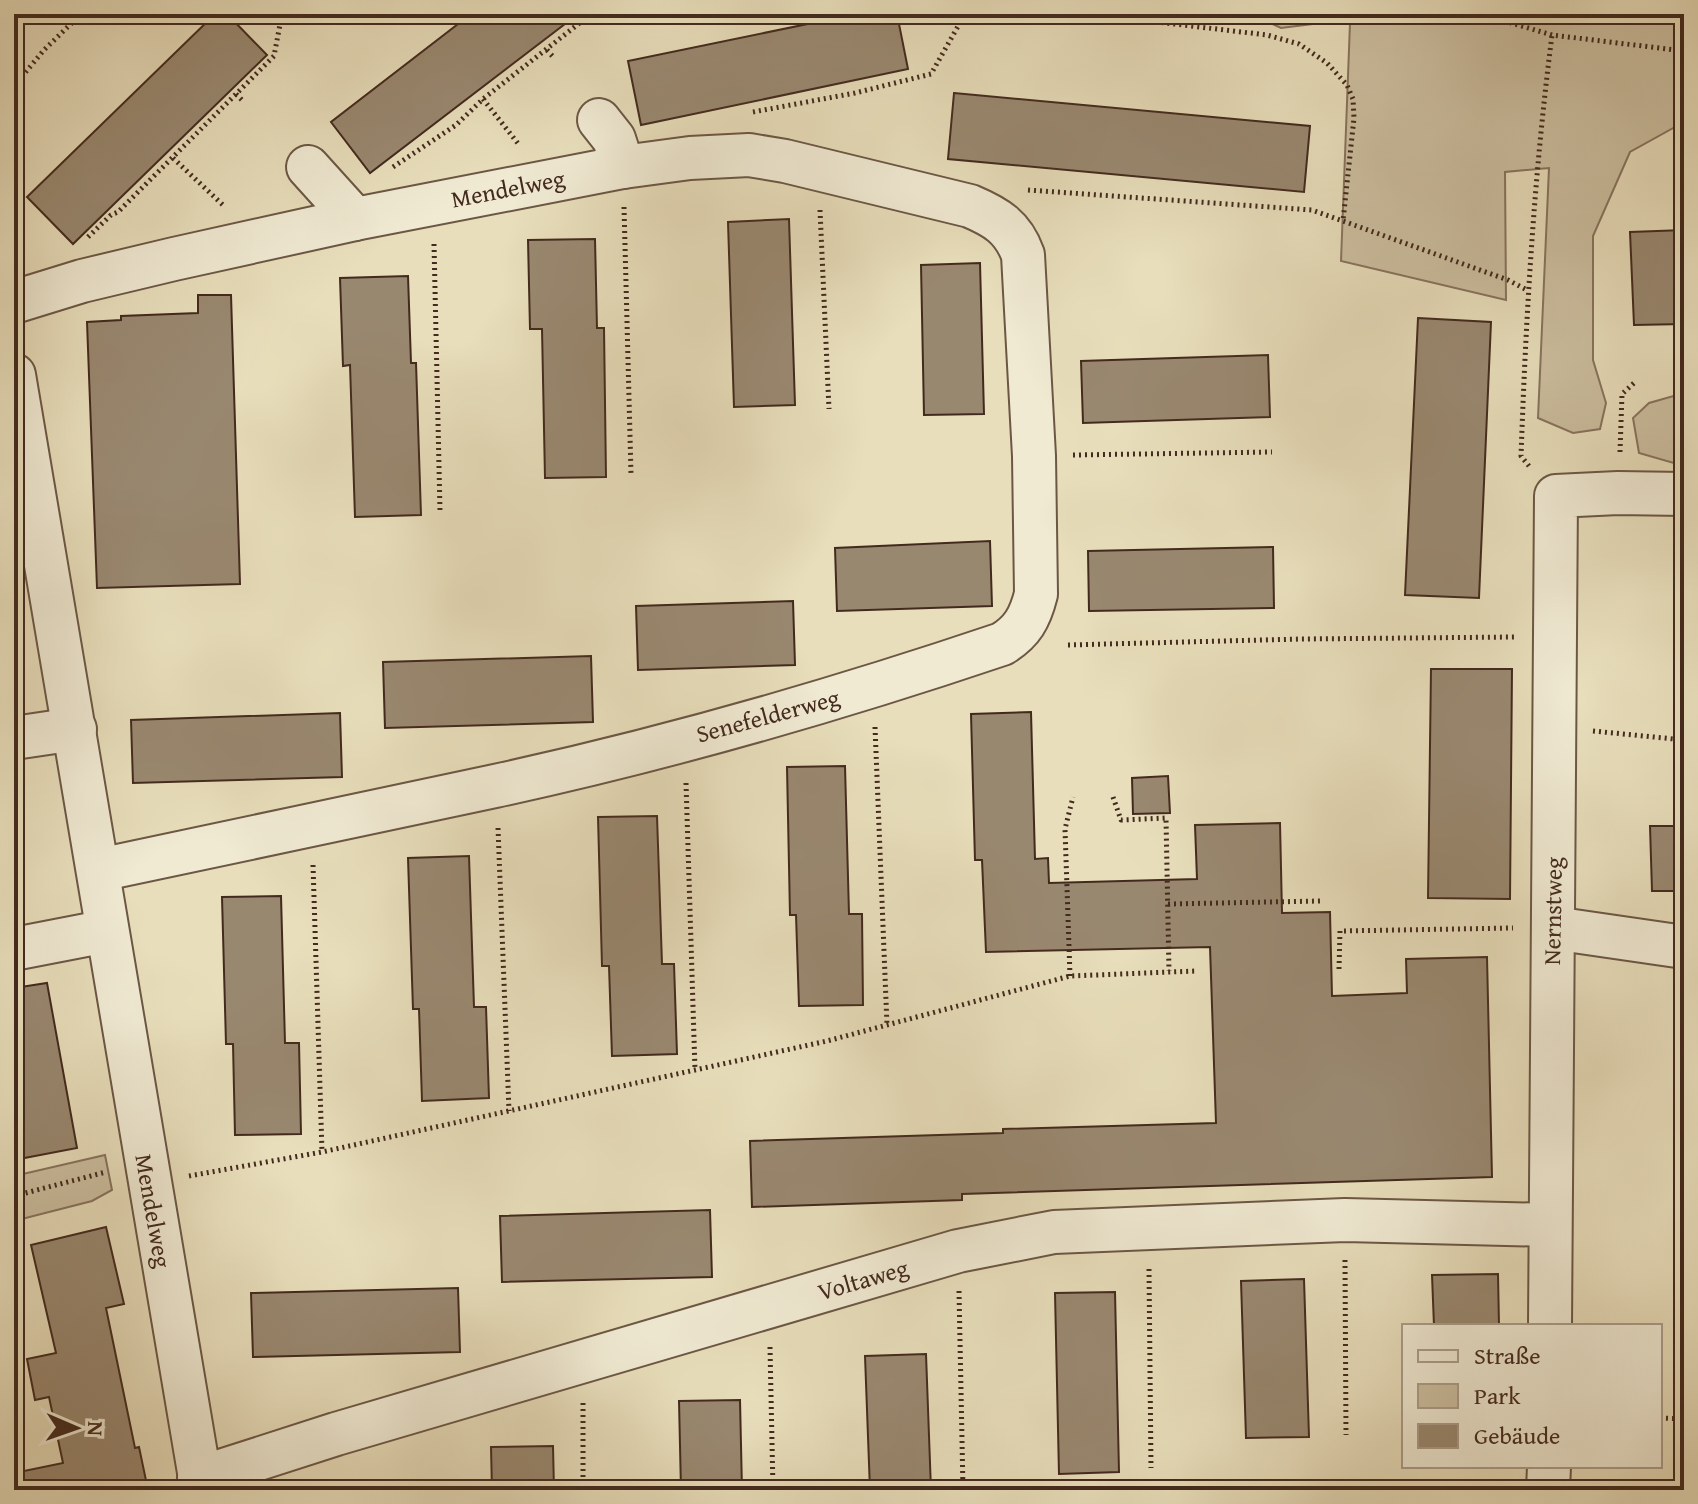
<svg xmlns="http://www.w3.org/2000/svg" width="1698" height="1504" viewBox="0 0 1698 1504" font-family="'Gentium Book Plus',serif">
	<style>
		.green { fill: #ccbfa0; stroke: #88745f; stroke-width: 2 }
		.building { fill: #998870; stroke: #432a1e; stroke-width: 2 }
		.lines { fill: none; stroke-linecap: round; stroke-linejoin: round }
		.minor-casing { stroke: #6c5745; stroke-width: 46 }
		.path { stroke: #432a1e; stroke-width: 5; stroke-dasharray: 2 4; stroke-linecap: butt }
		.minor { stroke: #f0ead3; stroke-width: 42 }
		.labels { text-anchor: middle; stroke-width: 8; stroke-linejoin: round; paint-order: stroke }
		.street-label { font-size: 24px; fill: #432a1e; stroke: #f0ead3 }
	</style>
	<rect width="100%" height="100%" fill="#e8debb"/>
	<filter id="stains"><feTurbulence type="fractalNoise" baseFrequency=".0025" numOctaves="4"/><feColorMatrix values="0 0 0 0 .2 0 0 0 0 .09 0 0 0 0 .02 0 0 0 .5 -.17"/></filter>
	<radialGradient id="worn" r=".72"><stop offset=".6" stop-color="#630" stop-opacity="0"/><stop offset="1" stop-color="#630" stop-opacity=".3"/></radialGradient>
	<g class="green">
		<path d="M 1251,14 L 1684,14 L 1684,122 L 1630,152 L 1593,236 L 1593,360 L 1606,403 L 1600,429 L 1573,433 L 1538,418 L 1549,168 L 1505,172 L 1506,300 L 1341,261 L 1350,23 L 1329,22 L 1281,28 Z"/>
		<path d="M 1684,393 L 1684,466 L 1639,453 L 1633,418 L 1649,403 Z"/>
		<path d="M 105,1155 L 112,1190 L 92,1201 L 14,1221 L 14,1176 Z"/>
	</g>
	<g class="building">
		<path d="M 215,14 L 227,14 L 267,55 L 73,244 L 27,197 Z"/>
		<path d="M 471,14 L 578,14 L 370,173 L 331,122 Z"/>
		<path d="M 856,14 L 897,14 L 908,69 L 641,125 L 628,61 Z"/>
		<path d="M 954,93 L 1310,126 L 1304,192 L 948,159 Z"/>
		<path d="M 789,219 L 795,405 L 734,407 L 728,222 Z"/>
		<path d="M 1684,230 L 1684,324 L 1634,325 L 1630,232 Z"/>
		<path d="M 595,239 L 597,328 L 604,328 L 606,477 L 545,478 L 542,329 L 530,329 L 528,240 Z"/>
		<path d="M 980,263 L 984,414 L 924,415 L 921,265 Z"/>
		<path d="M 408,276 L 411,363 L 416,363 L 421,515 L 355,517 L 350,365 L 343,366 L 340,278 Z"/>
		<path d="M 198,295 L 231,295 L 240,584 L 97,588 L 87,322 L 121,320 L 121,316 L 198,313 Z"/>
		<path d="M 1418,318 L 1491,322 L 1479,598 L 1405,595 Z"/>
		<path d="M 1268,355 L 1270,417 L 1083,423 L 1081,361 Z"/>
		<path d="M 990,541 L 992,606 L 837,611 L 835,548 Z"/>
		<path d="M 1273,547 L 1274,608 L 1089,611 L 1088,551 Z"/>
		<path d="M 793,601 L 795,665 L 638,670 L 636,606 Z"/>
		<path d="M 591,656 L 593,722 L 385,728 L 383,662 Z"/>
		<path d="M 1431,669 L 1512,669 L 1510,899 L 1428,898 Z"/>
		<path d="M 1031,712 L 1035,859 L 1048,858 L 1049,883 L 1197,879 L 1195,825 L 1280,823 L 1282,913 L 1330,912 L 1332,996 L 1407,993 L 1406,959 L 1487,957 L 1492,1177 L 962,1194 L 962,1200 L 752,1207 L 750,1141 L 1003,1133 L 1003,1129 L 1216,1123 L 1210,947 L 986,952 L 982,860 L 975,860 L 971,714 Z"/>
		<path d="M 340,713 L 342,777 L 133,783 L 131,720 Z"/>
		<path d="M 845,766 L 849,914 L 862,914 L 863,1005 L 799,1006 L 796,915 L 790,915 L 787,767 Z"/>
		<path d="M 1168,776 L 1170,813 L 1133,814 L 1132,778 Z"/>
		<path d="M 657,816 L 662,964 L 674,964 L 677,1054 L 612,1056 L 609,966 L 602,966 L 598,817 Z"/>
		<path d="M 1650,826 L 1684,826 L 1684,891 L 1652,891 Z"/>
		<path d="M 469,856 L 474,1007 L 486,1007 L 489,1098 L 422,1101 L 419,1009 L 413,1009 L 408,858 Z"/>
		<path d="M 281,896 L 285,1043 L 299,1043 L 301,1134 L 235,1135 L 233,1044 L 226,1044 L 222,897 Z"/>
		<path d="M 47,983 L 77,1148 L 14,1160 L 14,988 Z"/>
		<path d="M 710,1210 L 712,1277 L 502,1282 L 500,1216 Z"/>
		<path d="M 106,1227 L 124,1304 L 106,1308 L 135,1448 L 139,1447 L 148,1490 L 14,1490 L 14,1473 L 63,1463 L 49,1397 L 35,1400 L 27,1359 L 56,1353 L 31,1245 Z"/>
		<path d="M 1498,1274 L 1499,1326 L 1434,1326 L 1432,1275 Z"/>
		<path d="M 1304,1279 L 1309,1437 L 1246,1438 L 1241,1281 Z"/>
		<path d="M 458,1288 L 460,1352 L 253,1357 L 251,1293 Z"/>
		<path d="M 1115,1292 L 1119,1472 L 1059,1474 L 1055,1293 Z"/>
		<path d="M 926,1354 L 931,1490 L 870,1490 L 865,1356 Z"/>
		<path d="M 740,1400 L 742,1490 L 681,1490 L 679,1401 Z"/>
		<path d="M 553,1446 L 554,1490 L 492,1490 L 491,1447 Z"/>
	</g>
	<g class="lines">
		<g class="minor-casing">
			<g id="minor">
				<path d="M 599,120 L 614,139 L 623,167"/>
				<path d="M 308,167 L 355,219"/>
				<path d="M 14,302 L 82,281 L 174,259 L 355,219 L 623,167 L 690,158 L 749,155 L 785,161 L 970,206 C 996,217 1013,227 1023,255 L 1034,456 L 1036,594 C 1030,618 1022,632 1002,644 C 836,700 666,749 495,786 C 363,815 231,841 99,870"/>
				<path d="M 14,375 L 202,1490"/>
				<path d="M 14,738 L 75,729"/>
				<path d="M 1553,928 L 1684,947"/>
				<path d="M 14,949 L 107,931"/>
				<path d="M 1550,1326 L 1556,496 L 1618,493 L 1684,494"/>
				<path d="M 199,1478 L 336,1434 L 958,1251 L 1054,1232 L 1345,1220 L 1550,1225"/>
				<path d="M 1548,1490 L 1549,1466"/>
			</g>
		</g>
		<g class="path">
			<path d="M 1090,14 L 1267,35 L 1299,44 L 1327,63 L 1347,85 L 1353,99 L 1354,118 L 1343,221"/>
			<path d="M 1481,14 L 1552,35 L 1684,51"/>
			<path d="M 547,50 L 554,58"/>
			<path d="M 14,86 L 44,50 L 81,14"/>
			<path d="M 236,94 L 244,102"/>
			<path d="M 483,99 L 520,146"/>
			<path d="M 753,112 L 855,93 L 931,74 L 965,14"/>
			<path d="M 173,158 L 224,206"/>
			<path d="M 393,167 L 456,125 L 483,99 L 591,14"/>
			<path d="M 1028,190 L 1312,210 L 1508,280 L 1527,290"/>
			<path d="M 624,207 L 631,474"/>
			<path d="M 820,210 L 829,409"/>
			<path d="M 88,237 L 111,215 L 118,212 L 274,56 L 282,14"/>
			<path d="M 434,244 L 440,511"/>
			<path d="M 1620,452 L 1622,394 L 1634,383"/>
			<path d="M 1073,455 L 1272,452"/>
			<path d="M 1529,466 L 1521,456 C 1526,315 1534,175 1552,35"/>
			<path d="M 1068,645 L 1301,639 L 1514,637"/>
			<path d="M 875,727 L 887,1025"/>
			<path d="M 1593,731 L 1684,740"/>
			<path d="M 686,783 L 695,1070"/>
			<path d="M 1113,797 L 1121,820 L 1166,818 L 1169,971"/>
			<path d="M 498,828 L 509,1111"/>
			<path d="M 313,865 L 322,1152"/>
			<path d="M 1168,904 L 1320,901"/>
			<path d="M 1339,969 L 1340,931 L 1513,928"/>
			<path d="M 1070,976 L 1065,829 L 1073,797"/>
			<path d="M 189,1176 L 322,1152 L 827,1041 L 1070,976 L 1196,971"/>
			<path d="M 14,1196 L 106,1172"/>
			<path d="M 1345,1260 L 1346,1435"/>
			<path d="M 1149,1269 L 1151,1468"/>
			<path d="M 959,1291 L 963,1490"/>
			<path d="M 770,1347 L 773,1490"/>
			<path d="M 583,1403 L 583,1490"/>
			<path d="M 1660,1418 L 1684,1419"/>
		</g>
		<use href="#minor" class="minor"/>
	</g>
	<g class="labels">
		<g class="street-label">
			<text transform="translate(508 189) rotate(-11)" y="8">Mendelweg</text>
			<text transform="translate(768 716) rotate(-15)" y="8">Senefelderweg</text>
			<text transform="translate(1553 911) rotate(-89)" y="8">Nernstweg</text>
			<text transform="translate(153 1211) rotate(80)" y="8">Mendelweg</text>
			<text transform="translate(863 1280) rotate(-16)" y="8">Voltaweg</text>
		</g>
	</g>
	<rect width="1698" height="1504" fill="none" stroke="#e8debb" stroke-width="48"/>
	<rect x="16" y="16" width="1666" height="1472" fill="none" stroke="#432a1e" stroke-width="4"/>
	<rect x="24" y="24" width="1650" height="1456" fill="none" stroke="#432a1e" stroke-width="2"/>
	<rect x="1402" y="1324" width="260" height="144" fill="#f0ead3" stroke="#ab9d8b" stroke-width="2"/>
	<rect x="1418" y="1350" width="40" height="12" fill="#f0ead3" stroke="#ab9d8b" stroke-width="2"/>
	<text x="1474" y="1364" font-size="24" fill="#432a1e">Straße</text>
	<rect x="1418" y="1384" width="40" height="24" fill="#ccbfa0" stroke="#ab9d8b" stroke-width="2"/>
	<text x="1474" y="1404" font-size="24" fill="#432a1e">Park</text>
	<rect x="1418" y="1424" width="40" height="24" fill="#998870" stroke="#ab9d8b" stroke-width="2"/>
	<text x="1474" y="1444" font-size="24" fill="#432a1e">Gebäude</text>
	<g transform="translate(76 1428) rotate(92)" stroke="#f0ead3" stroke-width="6" paint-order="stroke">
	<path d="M0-6L14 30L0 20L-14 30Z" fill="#432a1e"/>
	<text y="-12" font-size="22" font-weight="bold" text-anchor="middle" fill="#432a1e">N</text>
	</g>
	<rect width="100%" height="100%" filter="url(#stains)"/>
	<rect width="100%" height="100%" fill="url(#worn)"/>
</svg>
